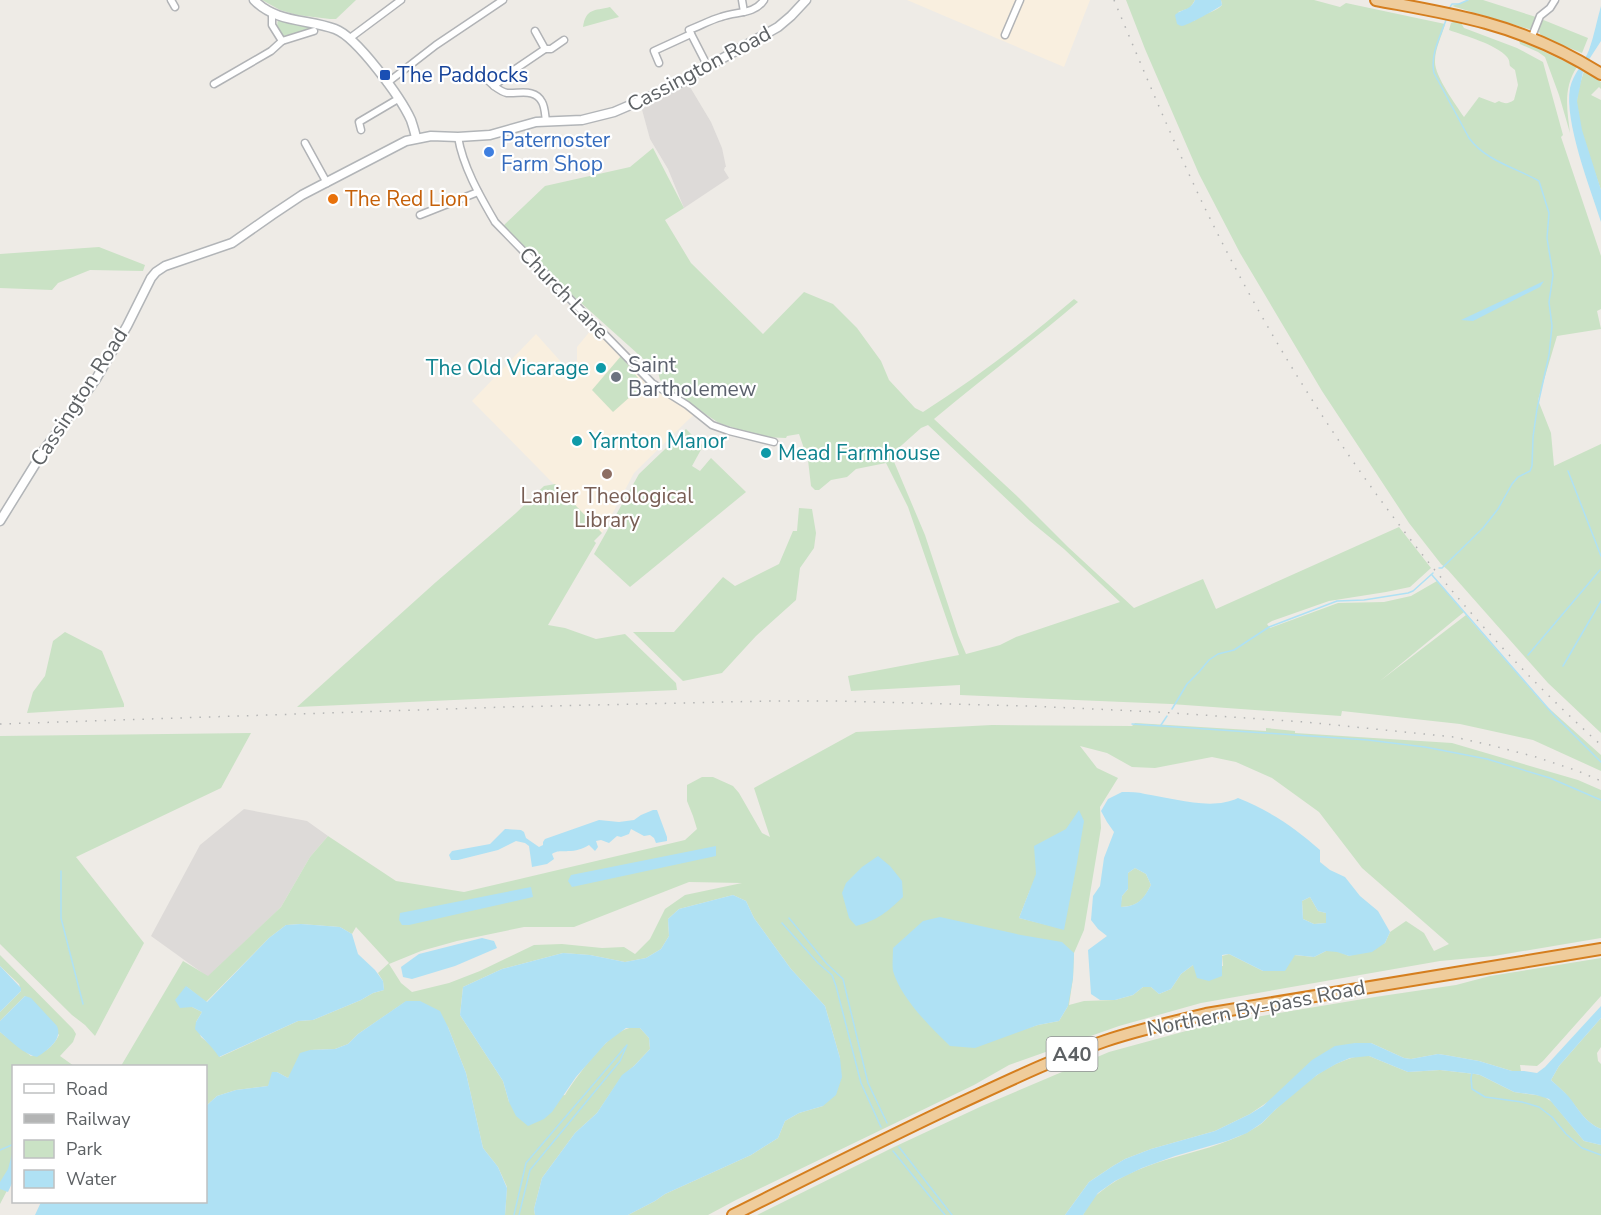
<svg xmlns="http://www.w3.org/2000/svg" width="1601" height="1215" viewBox="0 0 1601 1215" font-family="'Nunito Sans',sans-serif">
	<style>
		.commercial { fill: #f9efdf }
		.industrial { fill: #dddad8 }
		.green { fill: #cae2c5; fill-rule: evenodd }
		.water { fill: #afe1f4; fill-rule: evenodd }
		.lines { fill: none; stroke-linecap: round; stroke-linejoin: round }
		.stream { stroke: #afe1f4; stroke-width: 1.5 }
		.street-casing { stroke: #b1b3b6; stroke-width: 9 }
		.secondary-casing { stroke: #b2b5b8; stroke-width: 11 }
		.highway-casing { stroke: #d57e1e; stroke-width: 14 }
		.street { stroke: #fff; stroke-width: 6 }
		.secondary { stroke: #fff; stroke-width: 8 }
		.highway { stroke: #efcc9b; stroke-width: 10 }
		.rail { stroke: #b3b4b4; stroke-width: 1.5; stroke-dasharray: 1.5 8; stroke-linecap: butt }
		.transit-dot { fill: #1a4fb4; stroke: #fff; stroke-width: 2 }
		.shop-dot { fill: #3f7fe0; stroke: #fff; stroke-width: 2 }
		.food-dot { fill: #e8710a; stroke: #fff; stroke-width: 2 }
		.culture-dot { fill: #0f9aa8; stroke: #fff; stroke-width: 2 }
		.worship-dot { fill: #6b7280; stroke: #fff; stroke-width: 2 }
		.education-dot { fill: #8d6e63; stroke: #fff; stroke-width: 2 }
		.labels { text-anchor: middle; stroke-width: 4.5; stroke-linejoin: round; paint-order: stroke }
		.shield { fill: #fff; stroke: #8e9092; stroke-width: 1.5 }
		.shield-label { font-size: 20px; font-weight: bold; fill: #5d6164 }
		.street-label { font-size: 21px; fill: #5d6164; stroke: #fff }
		.transit-label { font-size: 21px; fill: #164399; stroke: #fff; text-anchor: start }
		.shop-label { font-size: 21px; fill: #366cbe; stroke: #fff; text-anchor: start }
		.food-label { font-size: 21px; fill: #c56008; stroke: #fff; text-anchor: start }
		.worship-label { font-size: 21px; fill: #5b616d; stroke: #fff; text-anchor: start }
		.culture-label { font-size: 21px; fill: #0d838f; stroke: #fff; text-anchor: start }
		.education-label { font-size: 21px; fill: #785e54; stroke: #fff }
	</style>
	<rect width="100%" height="100%" fill="#eeebe6"/>
	<g class="commercial">
		<path d="M 907,0 L 1090,0 L 1064,67 Z"/>
		<path d="M 591,330 L 613,344 L 647,378 L 696,413 L 687,421 L 634,473 L 602,533 L 472,401 L 536,334 L 571,373 L 577,367 L 577,347 Z"/>
	</g>
	<g class="industrial">
		<path d="M 687,82 L 711,122 L 722,148 L 726,167 L 725,167 L 724,170 L 729,178 L 684,208 L 668,169 L 650,139 L 641,106 Z"/>
		<path d="M 244,809 L 307,821 L 328,836 L 310,857 L 281,907 L 208,977 L 151,936 L 200,845 Z"/>
	</g>
	<g class="green">
		<path d="M 262,0 L 356,0 L 336,19 L 330,19 L 297,15 L 280,10 Z"/>
		<path d="M 1126,0 L 1195,0 L 1190,8 L 1178,12 L 1194,21 C 1202,13 1215,13 1222,5 L 1221,0 L 1314,0 L 1340,7 L 1346,3 L 1445,24 C 1442,36 1435,48 1435,61 C 1434,75 1456,105 1464,117 L 1479,97 L 1495,103 L 1499,101 C 1505,104 1508,104 1514,100 L 1518,85 L 1515,70 L 1510,66 C 1509,62 1510,61 1507,57 C 1496,44 1465,36 1449,30 L 1451,23 L 1455,21 L 1461,23 L 1464,28 L 1517,48 L 1543,62 L 1563,135 L 1561,137 L 1601,256 L 1601,309 L 1597,311 L 1601,329 L 1557,336 L 1538,400 L 1551,433 L 1554,466 L 1601,444 L 1601,733 L 1548,683 L 1448,570 L 1441,564 L 1409,523 L 1322,391 L 1240,253 L 1199,174 L 1145,49 Z"/>
		<path d="M 1469,0 L 1483,0 L 1536,17 L 1532,30 L 1452,6 Z"/>
		<path d="M 610,7 L 619,17 L 583,27 C 586,8 594,11 610,7 Z"/>
		<path d="M 1541,19 L 1588,38 L 1582,53 L 1542,37 L 1539,32 Z"/>
		<path d="M 278,20 L 323,29 L 284,37 C 278,31 276,28 278,20 Z"/>
		<path d="M 1519,40 L 1577,67 C 1563,88 1567,109 1570,133 L 1559,95 L 1545,57 L 1538,52 L 1520,44 Z"/>
		<path d="M 1584,71 L 1601,82 L 1601,89 L 1599,87 L 1591,95 L 1601,100 L 1601,190 C 1593,166 1577,127 1577,103 C 1577,92 1581,81 1584,71 Z"/>
		<path d="M 653,148 L 684,208 L 665,220 L 691,263 L 763,334 L 804,292 L 833,304 L 857,328 L 881,361 L 889,380 L 915,408 L 923,412 C 976,378 1026,340 1074,299 L 1078,302 C 1031,342 982,379 934,419 L 1019,498 L 1068,547 L 1134,608 L 1203,579 L 1216,609 L 1399,527 L 1431,568 L 1410,587 L 1386,592 L 1329,601 L 1272,621 L 1267,624 L 1270,628 L 1338,603 L 1384,602 L 1411,596 L 1437,581 L 1464,612 L 1380,681 L 1466,615 L 1543,703 L 1601,755 L 1601,771 L 1533,740 L 1460,724 L 1342,711 L 1341,716 L 1171,704 L 960,695 L 960,685 L 851,691 L 848,676 L 959,655 L 908,507 L 886,463 L 856,469 L 847,477 L 831,480 L 819,490 L 815,490 L 811,486 L 808,460 L 799,434 L 787,436 L 786,438 L 762,437 L 719,423 L 702,412 L 660,380 L 658,372 L 570,293 L 502,227 L 545,186 L 630,167 ZM 928,425 L 1030,521 L 1064,549 L 1120,602 L 1016,637 L 1000,645 L 966,654 L 958,635 L 925,535 L 892,457 L 893,453 L 921,428 Z"/>
		<path d="M 99,247 L 145,265 L 143,271 L 90,270 L 58,283 L 52,290 L 0,288 L 0,254 Z"/>
		<path d="M 621,356 L 638,378 L 640,388 L 613,412 L 592,390 Z"/>
		<path d="M 686,429 L 703,446 L 692,466 L 700,471 L 711,458 L 746,492 L 630,587 L 594,554 L 639,474 Z"/>
		<path d="M 555,484 L 602,533 L 594,541 L 596,543 L 548,625 L 565,628 L 596,639 L 625,634 L 676,683 L 677,690 L 297,707 L 436,582 L 516,513 L 544,486 Z"/>
		<path d="M 799,508 L 812,509 L 816,533 L 814,548 L 800,568 L 796,600 L 756,636 L 722,673 L 683,681 L 633,632 L 674,632 L 723,577 L 735,586 L 779,564 L 793,531 L 797,531 Z"/>
		<path d="M 65,632 L 102,651 L 124,704 L 124,707 L 27,713 L 33,692 L 45,676 L 53,641 Z"/>
		<path d="M 1135,723 L 1266,731 L 1266,728 L 1295,731 L 1295,733 L 1452,743 L 1578,780 L 1601,790 L 1601,938 L 1494,956 L 1440,961 L 1201,1003 L 1119,1026 L 1009,1065 L 974,1085 L 736,1200 L 708,1215 L 628,1215 L 655,1201 L 665,1194 L 751,1155 L 778,1138 L 785,1121 L 799,1113 L 823,1106 L 840,1058 L 825,1006 L 791,969 L 754,918 L 746,901 L 733,895 L 679,909 L 668,919 L 669,936 L 661,949 L 646,958 L 625,962 L 590,955 L 563,953 L 502,969 L 463,987 L 460,1015 L 503,1081 L 509,1102 L 565,1095 C 576,1077 606,1036 626,1029 C 630,1027 636,1028 640,1028 L 649,1038 L 650,1049 L 634,1066 L 622,1076 L 597,1113 L 575,1133 L 542,1178 L 534,1209 L 535,1215 L 505,1215 L 507,1187 L 498,1167 L 483,1148 L 466,1073 L 448,1027 L 405,1002 L 358,1034 L 348,1044 L 335,1049 L 310,1050 L 288,1078 L 277,1072 L 268,1086 L 236,1090 L 217,1096 L 206,1106 L 206,1066 L 121,1066 L 183,961 L 208,976 L 281,907 L 310,857 L 328,836 L 396,881 L 464,892 L 685,840 L 697,829 L 693,816 L 687,801 L 687,785 L 702,777 L 713,777 L 733,786 L 739,793 L 762,833 L 770,837 L 754,788 L 856,732 L 992,725 L 1132,726 ZM 1080,746 L 1107,753 L 1132,767 L 1155,768 L 1212,757 L 1236,762 L 1272,778 L 1319,812 L 1362,868 L 1449,944 L 1434,951 L 1424,933 L 1406,921 L 1390,932 L 1385,943 L 1349,956 L 1337,951 L 1326,951 L 1314,957 L 1294,955 L 1263,971 L 1229,954 L 1222,956 L 1223,966 L 1193,965 L 1181,974 L 1171,989 L 1159,994 L 1151,987 L 1143,987 L 1133,995 L 1115,1000 L 1084,1001 L 1069,1005 L 1073,978 L 1074,953 L 1084,930 L 1101,828 L 1100,807 L 1118,778 L 1097,768 ZM 689,882 L 742,883 L 685,895 L 665,909 L 650,939 L 635,954 L 624,947 L 602,948 L 562,944 L 534,945 L 480,971 L 449,983 L 412,992 L 401,983 L 389,964 L 421,951 L 457,941 L 524,927 L 574,927 ZM 1030,890 L 1064,929 L 1019,918 ZM 301,924 L 340,927 L 352,934 L 356,927 L 389,963 L 378,973 L 383,981 L 384,990 L 373,993 L 361,1000 L 313,1020 L 298,1021 L 220,1057 L 211,1045 L 201,1037 L 196,1022 L 202,1012 L 192,1007 L 187,987 L 206,1002 L 269,938 L 286,925 ZM 1068,1006 L 1059,1021 L 1038,1025 L 1009,1034 Z"/>
		<path d="M 251,733 L 221,788 L 76,857 L 144,943 L 95,1036 L 85,1025 L 72,1015 L 0,944 L 0,736 Z"/>
		<path d="M 1135,868 L 1146,874 L 1151,885 C 1143,901 1138,906 1120,907 L 1122,896 L 1128,889 L 1128,873 Z"/>
		<path d="M 1310,897 L 1318,911 L 1326,913 L 1326,923 L 1314,924 L 1303,919 L 1302,901 Z"/>
		<path d="M 0,955 L 73,1029 L 76,1034 L 73,1042 L 60,1056 L 74,1066 L 14,1066 L 13,1179 L 0,1204 L 0,1032 L 31,1056 C 43,1055 54,1046 59,1035 L 25,996 L 0,1021 L 0,1012 L 21,991 L 19,984 L 0,966 Z"/>
		<path d="M 1601,958 L 1601,996 L 1543,1061 L 1537,1066 L 1520,1065 L 1521,1071 L 1512,1071 L 1479,1061 L 1445,1055 L 1438,1054 L 1411,1059 L 1404,1058 L 1371,1043 L 1355,1043 L 1250,1114 L 1215,1131 L 1151,1149 L 1125,1159 L 1113,1166 L 1089,1182 L 1065,1215 L 757,1215 L 894,1147 L 982,1106 L 1109,1052 L 1208,1025 L 1375,997 L 1456,985 L 1490,976 Z"/>
		<path d="M 1601,1018 L 1601,1047 L 1597,1053 L 1598,1061 L 1601,1064 L 1601,1129 C 1586,1123 1579,1110 1569,1098 C 1564,1091 1557,1086 1551,1080 L 1559,1066 Z"/>
		<path d="M 1359,1056 L 1369,1056 L 1408,1072 L 1440,1070 L 1475,1074 L 1480,1075 L 1514,1092 L 1543,1096 L 1552,1102 L 1584,1141 L 1601,1145 L 1601,1215 L 1083,1215 C 1087,1208 1092,1198 1099,1193 C 1145,1154 1210,1157 1258,1126 C 1265,1122 1269,1115 1275,1110 C 1299,1088 1326,1063 1359,1056 Z"/>
	</g>
	<g class="water">
		<path d="M 1195,0 L 1221,0 L 1222,5 C 1219,8 1186,26 1182,26 C 1181,26 1179,25 1177,24 L 1175,15 C 1183,8 1190,11 1195,0 Z"/>
		<path d="M 1601,6 L 1601,41 L 1590,58 L 1583,72 L 1577,101 L 1582,130 L 1601,190 L 1601,222 C 1590,187 1564,122 1570,88 C 1573,74 1584,63 1589,50 C 1594,36 1597,20 1601,6 Z"/>
		<path d="M 1544,281 L 1540,287 L 1473,321 L 1461,320 Z"/>
		<path d="M 1122,792 C 1130,792 1138,792 1145,794 C 1173,798 1212,811 1238,798 C 1270,811 1294,827 1320,850 L 1320,862 L 1330,870 L 1345,877 L 1360,896 L 1378,911 L 1390,932 L 1385,943 L 1372,952 L 1349,956 L 1337,952 L 1326,951 L 1314,957 L 1295,955 L 1285,971 L 1263,971 L 1229,954 L 1222,955 L 1222,976 L 1209,981 L 1197,978 L 1193,965 L 1181,974 L 1171,989 L 1159,994 L 1151,987 L 1143,987 L 1133,995 L 1115,1000 L 1100,1000 L 1091,994 L 1088,950 L 1107,936 L 1098,929 L 1091,920 L 1093,896 L 1100,886 L 1104,858 L 1114,832 L 1107,822 L 1101,811 L 1108,799 ZM 1135,868 L 1146,874 L 1151,885 C 1143,900 1138,906 1121,907 L 1122,896 L 1128,889 L 1128,873 ZM 1310,897 L 1318,911 L 1326,913 L 1326,923 L 1314,924 L 1303,919 L 1302,901 Z"/>
		<path d="M 653,810 L 657,810 L 667,837 L 667,841 L 656,843 L 654,838 L 650,835 L 644,836 L 631,829 L 629,834 L 621,837 L 617,836 L 609,843 L 601,840 L 596,841 L 598,847 L 595,851 L 589,845 C 582,849 576,851 568,851 C 561,852 558,850 552,854 L 554,859 L 547,864 L 532,867 L 529,846 L 525,843 L 516,841 L 498,850 L 458,860 L 451,860 L 449,855 L 452,851 L 490,844 L 505,829 L 521,830 L 524,832 L 526,838 L 539,847 L 543,845 L 543,842 L 545,839 L 599,820 L 619,822 L 634,820 L 641,815 Z"/>
		<path d="M 1079,810 L 1084,821 L 1077,863 L 1064,930 L 1019,918 L 1036,874 L 1034,846 L 1066,829 Z"/>
		<path d="M 716,846 L 716,856 L 572,887 L 568,881 L 571,875 Z"/>
		<path d="M 878,856 L 890,866 L 902,881 L 903,897 C 887,912 878,920 856,926 L 849,918 L 842,893 L 846,883 L 862,867 Z"/>
		<path d="M 531,887 L 533,897 L 409,925 L 402,925 L 399,920 L 400,913 Z"/>
		<path d="M 733,895 L 746,901 L 754,918 L 791,969 L 825,1006 L 840,1058 L 842,1077 L 836,1095 L 823,1106 L 799,1113 L 785,1121 L 778,1138 L 751,1155 L 665,1194 L 655,1201 L 628,1215 L 535,1215 L 534,1209 L 542,1178 L 575,1133 L 597,1113 L 622,1075 L 634,1066 L 650,1049 L 649,1038 L 640,1028 L 626,1028 L 606,1043 L 576,1077 L 552,1112 L 544,1119 L 528,1126 L 516,1116 L 509,1102 L 503,1081 L 460,1015 L 463,987 L 502,969 L 563,953 L 590,955 L 625,962 L 646,958 L 661,949 L 669,936 L 668,919 L 679,909 Z"/>
		<path d="M 940,917 L 1021,935 L 1062,942 L 1074,953 L 1073,978 L 1068,1006 L 1059,1021 L 1038,1025 L 975,1048 L 950,1046 C 930,1027 901,998 893,971 C 892,965 893,955 893,948 L 923,921 Z"/>
		<path d="M 301,924 L 340,927 L 352,934 L 358,954 L 375,970 L 383,981 L 384,990 L 373,993 L 361,1000 L 313,1020 L 298,1021 L 219,1057 C 212,1046 203,1039 195,1029 L 196,1022 L 202,1012 L 192,1007 L 180,1008 L 175,1000 L 186,986 L 207,1002 L 269,938 L 286,925 Z"/>
		<path d="M 482,938 L 494,941 L 497,948 L 455,966 L 412,979 L 403,977 L 401,967 L 419,954 Z"/>
		<path d="M 0,966 L 21,988 L 21,991 L 0,1012 Z"/>
		<path d="M 25,996 L 31,998 L 57,1026 C 63,1039 48,1050 37,1057 C 23,1054 11,1041 0,1032 L 0,1021 Z"/>
		<path d="M 406,1001 L 420,1001 L 440,1011 L 448,1027 L 466,1073 L 483,1148 L 498,1167 L 507,1188 L 505,1215 L 35,1215 L 41,1202 L 206,1202 L 206,1106 L 217,1096 L 236,1090 L 268,1086 L 272,1072 L 277,1072 L 288,1078 L 300,1053 L 310,1050 L 335,1049 L 348,1044 L 358,1034 Z"/>
		<path d="M 1601,1006 L 1601,1018 L 1559,1066 L 1551,1080 C 1557,1086 1564,1091 1569,1097 C 1579,1110 1586,1123 1601,1129 L 1601,1145 L 1584,1141 L 1549,1099 L 1536,1095 L 1514,1092 L 1480,1075 L 1475,1074 L 1440,1070 L 1408,1072 L 1369,1056 L 1350,1058 L 1336,1064 L 1317,1075 L 1275,1110 L 1262,1123 L 1247,1133 L 1227,1141 L 1175,1156 L 1142,1168 L 1115,1181 L 1098,1193 L 1083,1215 L 1065,1215 L 1089,1182 L 1113,1166 L 1125,1159 L 1151,1149 L 1215,1131 L 1250,1114 L 1263,1106 L 1312,1060 L 1335,1046 L 1355,1043 L 1371,1043 L 1404,1058 L 1411,1059 L 1438,1054 L 1445,1055 L 1479,1061 L 1512,1071 L 1524,1071 L 1537,1073 L 1545,1067 Z"/>
		<path d="M 12,1154 L 13,1181 L 8,1192 L 0,1189 L 0,1182 L 8,1169 Z"/>
	</g>
	<g class="lines">
		<g class="stream">
			<path d="M 1450,7 L 1452,4 L 1459,4 L 1468,0"/>
			<path d="M 1568,471 L 1601,556"/>
			<path d="M 1439,568 L 1442,568 L 1483,528 L 1498,509 L 1512,484 L 1518,477 L 1530,471 L 1532,466 L 1533,437 L 1537,409 L 1549,355 L 1552,326 L 1549,302 L 1553,275 L 1547,238 L 1549,213 L 1539,181 C 1514,167 1486,161 1469,138 L 1434,73 C 1430,55 1440,37 1446,20"/>
			<path d="M 1432,575 L 1553,714 L 1601,762"/>
			<path d="M 1528,655 L 1600,570"/>
			<path d="M 1563,666 L 1601,601"/>
			<path d="M 1172,709 L 1187,684 L 1199,672 L 1209,660 L 1218,654 L 1234,650 L 1269,627 L 1337,601 L 1364,600 L 1408,593 L 1413,591 L 1433,573"/>
			<path d="M 1132,724 L 1368,740 L 1425,747 L 1487,759 L 1550,778 L 1601,800"/>
			<path d="M 1161,725 L 1167,716"/>
			<path d="M 61,871 L 61,918 L 83,1004"/>
			<path d="M 789,918 L 827,964 L 843,979 L 868,1083 L 887,1123"/>
			<path d="M 782,923 L 818,963 L 832,975 L 836,986 L 861,1083 L 881,1127"/>
			<path d="M 1472,1073 L 1471,1078 L 1472,1089 L 1485,1097 L 1522,1102 L 1539,1107 L 1552,1117 L 1566,1134 L 1582,1148 L 1601,1155"/>
			<path d="M 899,1147 L 952,1215"/>
			<path d="M 0,1150 L 14,1144"/>
			<path d="M 893,1151 L 945,1215"/>
			<path d="M 514,1215 L 526,1163 L 627,1045 L 620,1061 L 530,1170 L 519,1215"/>
		</g>
		<g class="street-casing">
			<g id="street">
				<path d="M 171,0 L 175,7"/>
				<path d="M 742,0 L 744,12"/>
				<path d="M 272,14 L 272,25 L 282,41 L 314,31"/>
				<path d="M 535,31 L 545,49"/>
				<path d="M 1005,35 L 1020,0"/>
				<path d="M 350,38 L 401,0"/>
				<path d="M 1531,39 L 1540,16 L 1550,8 L 1555,0"/>
				<path d="M 659,63 L 654,51 L 691,34"/>
				<path d="M 708,67 L 689,30 C 700,26 710,20 721,17 C 736,11 754,15 764,0"/>
				<path d="M 483,76 L 494,86"/>
				<path d="M 387,83 L 436,45 L 503,0"/>
				<path d="M 214,84 L 271,51 L 282,41"/>
				<path d="M 546,121 C 545,115 545,107 542,102 C 535,88 519,94 507,93 C 502,92 498,89 494,86 L 514,70 L 545,49 L 551,49 L 564,40"/>
				<path d="M 361,130 L 359,122 L 398,99"/>
				<path d="M 458,137 C 463,167 480,196 495,222 L 652,383 L 687,405 L 712,425 L 729,431 L 774,442"/>
				<path d="M 305,143 L 327,183"/>
				<path d="M 420,215 L 478,192"/>
			</g>
		</g>
		<g class="secondary-casing">
			<g id="secondary">
				<path d="M 254,0 C 276,23 308,19 335,29 C 357,37 401,98 411,120 C 413,126 415,132 416,138"/>
				<path d="M 0,521 L 44,450 L 96,379 L 127,326 L 151,278 L 156,272 L 165,266 L 232,243 L 272,215 L 302,195 L 406,141 L 431,136 L 458,137 L 490,135 L 536,122 L 582,120 L 614,112 L 670,88 L 778,27 L 791,16 L 806,0"/>
			</g>
		</g>
		<g class="highway-casing">
			<g id="highway">
				<path d="M 1376,0 C 1413,7 1450,13 1486,23 C 1526,34 1566,52 1601,74"/>
				<path d="M 733,1215 C 807,1178 880,1141 954,1106 C 1004,1083 1053,1059 1105,1041 C 1138,1030 1172,1022 1206,1014 L 1601,949"/>
			</g>
		</g>
		<use href="#street" class="street"/>
		<use href="#secondary" class="secondary"/>
		<use href="#highway" class="highway"/>
		<g class="rail">
			<path d="M 1114,0 C 1142,67 1170,134 1201,200 C 1298,402 1434,595 1601,745"/>
			<path d="M 0,724 L 506,707 L 769,701 L 835,701 L 1029,706 L 1158,712 L 1305,722 L 1454,737 L 1490,745 L 1536,757 L 1578,771 L 1601,781"/>
		</g>
	</g>
	<rect class="transit-dot" x="379" y="69" width="12" height="12" rx="3"/>
	<circle class="shop-dot" cx="489" cy="152" r="6"/>
	<circle class="food-dot" cx="333" cy="199" r="6"/>
	<g class="culture-dot">
		<circle cx="601" cy="368" r="6"/>
		<circle cx="577" cy="441" r="6"/>
		<circle cx="766" cy="453" r="6"/>
	</g>
	<circle class="worship-dot" cx="616" cy="377" r="6"/>
	<circle class="education-dot" cx="607" cy="474" r="6"/>
	<g class="labels">
		<rect class="shield" x="1046.5" y="1037" width="51" height="34" rx="4.5"/>
		<g class="shield-label">
			<text x="1072" y="1061">A40</text>
		</g>
		<g class="street-label">
			<text transform="translate(699 69) rotate(-28)" y="7">Cassington Road</text>
			<text transform="translate(564 293) rotate(46)" y="7">Church Lane</text>
			<text transform="translate(79 397) rotate(-57)" y="7">Cassington Road</text>
			<text transform="translate(1256 1008) rotate(-11)" y="7">Northern By-pass Road</text>
		</g>
		<g class="transit-label">
			<text x="397" y="82">The Paddocks</text>
		</g>
		<g class="shop-label">
			<text x="501" y="147">Paternoster<tspan x="501" dy="24">Farm Shop</tspan></text>
		</g>
		<g class="food-label">
			<text x="345" y="206">The Red Lion</text>
		</g>
		<g class="worship-label">
			<text x="628" y="372">Saint<tspan x="628" dy="24">Bartholemew</tspan></text>
		</g>
		<g class="culture-label">
			<text x="589" y="375" text-anchor="end">The Old Vicarage</text>
			<text x="589" y="448">Yarnton Manor</text>
			<text x="778" y="460">Mead Farmhouse</text>
		</g>
		<g class="education-label">
			<text x="607" y="503">Lanier Theological<tspan x="607" dy="24">Library</tspan></text>
		</g>
	</g>
	<rect x="12" y="1065" width="195" height="138" fill="#ffffff" stroke="#bec0c1" stroke-width="1.5"/>
	<rect x="24" y="1084" width="30" height="9" fill="#ffffff" stroke="#bec0c1" stroke-width="1.5"/>
	<text x="66" y="1095" font-size="18" fill="#5d6164">Road</text>
	<rect x="24" y="1114" width="30" height="9" fill="#b3b4b4" stroke="#bec0c1" stroke-width="1.5"/>
	<text x="66" y="1125" font-size="18" fill="#5d6164">Railway</text>
	<rect x="24" y="1140" width="30" height="18" fill="#cae2c5" stroke="#bec0c1" stroke-width="1.5"/>
	<text x="66" y="1155" font-size="18" fill="#5d6164">Park</text>
	<rect x="24" y="1170" width="30" height="18" fill="#afe1f4" stroke="#bec0c1" stroke-width="1.5"/>
	<text x="66" y="1185" font-size="18" fill="#5d6164">Water</text>
</svg>
